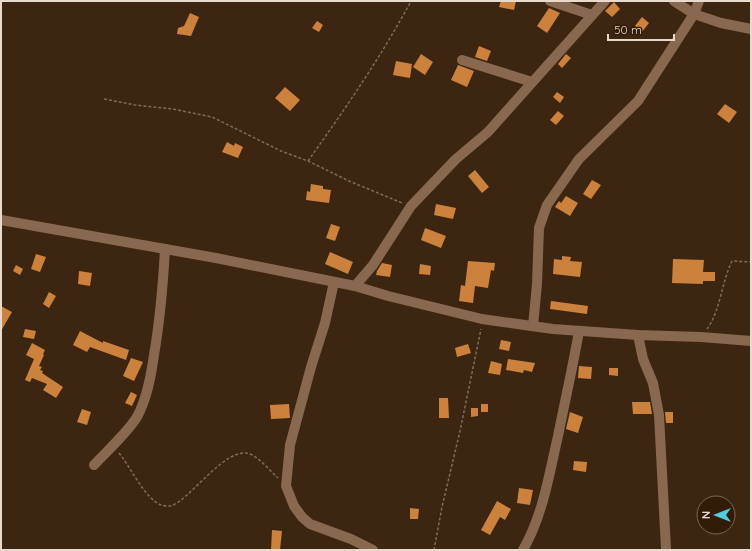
<svg xmlns="http://www.w3.org/2000/svg" width="752" height="551" viewBox="0 0 752 551" font-family="Quicksand,sans-serif">
	<style>
		.building { fill: #cc823d }
		.lines { fill: none; stroke-linecap: round; stroke-linejoin: round }
		.path { stroke: #7e6b59; stroke-width: 1.5; stroke-dasharray: 3 2; stroke-linecap: butt }
		.minor { stroke: #88684e; stroke-width: 10 }
	</style>
	<rect width="100%" height="100%" fill="#3c2611"/>
	<g class="building">
		<path d="M 501,1 L 516,1 L 514,10 L 499,7 Z"/>
		<path d="M 614,2 L 620,9 L 612,17 L 605,11 Z"/>
		<path d="M 549,8 L 560,13 L 547,33 L 537,26 Z"/>
		<path d="M 190,13 L 199,17 L 191,36 L 177,34 L 178,28 L 184,26 Z"/>
		<path d="M 642,17 L 649,23 L 642,32 L 635,26 Z"/>
		<path d="M 317,21 L 323,25 L 319,32 L 312,28 Z"/>
		<path d="M 479,46 L 491,51 L 487,61 L 475,57 Z"/>
		<path d="M 421,54 L 433,62 L 425,75 L 413,67 Z"/>
		<path d="M 566,54 L 571,58 L 562,68 L 558,64 Z"/>
		<path d="M 396,61 L 412,64 L 410,78 L 393,75 Z"/>
		<path d="M 458,65 L 474,71 L 467,87 L 451,80 Z"/>
		<path d="M 285,87 L 300,100 L 290,111 L 275,98 Z"/>
		<path d="M 557,92 L 564,97 L 560,103 L 553,97 Z"/>
		<path d="M 725,104 L 737,112 L 729,123 L 717,114 Z"/>
		<path d="M 558,111 L 564,116 L 556,125 L 550,120 Z"/>
		<path d="M 227,142 L 234,146 L 235,143 L 243,147 L 238,158 L 222,152 Z"/>
		<path d="M 475,170 L 489,187 L 482,193 L 468,176 Z"/>
		<path d="M 592,180 L 601,185 L 591,199 L 583,194 Z"/>
		<path d="M 311,184 L 323,186 L 323,189 L 331,190 L 329,203 L 306,200 L 307,191 L 310,192 Z"/>
		<path d="M 566,196 L 578,203 L 570,216 L 555,207 L 559,201 L 561,203 Z"/>
		<path d="M 436,204 L 456,208 L 453,219 L 434,215 Z"/>
		<path d="M 331,224 L 340,227 L 335,241 L 326,238 Z"/>
		<path d="M 425,228 L 446,236 L 441,248 L 421,240 Z"/>
		<path d="M 330,252 L 353,262 L 348,274 L 325,264 Z"/>
		<path d="M 36,254 L 46,257 L 40,272 L 31,269 Z"/>
		<path d="M 562,256 L 571,257 L 570,261 L 582,262 L 580,277 L 553,274 L 554,259 L 562,260 Z"/>
		<path d="M 673,259 L 704,260 L 703,272 L 715,272 L 715,281 L 703,281 L 703,284 L 672,283 Z"/>
		<path d="M 468,261 L 495,263 L 494,271 L 491,270 L 488,288 L 475,286 L 473,303 L 459,301 L 461,285 L 465,286 Z"/>
		<path d="M 382,263 L 392,265 L 390,277 L 376,275 L 377,271 Z"/>
		<path d="M 420,264 L 431,266 L 430,275 L 419,274 Z"/>
		<path d="M 16,265 L 23,269 L 20,275 L 13,271 Z"/>
		<path d="M 79,271 L 92,273 L 90,286 L 78,284 Z"/>
		<path d="M 49,292 L 56,296 L 49,308 L 43,304 Z"/>
		<path d="M 551,301 L 588,306 L 587,314 L 550,309 Z"/>
		<path d="M 1,306 L 12,312 L 1,331 Z"/>
		<path d="M 25,329 L 36,331 L 34,339 L 23,337 Z"/>
		<path d="M 80,331 L 103,343 L 103,341 L 129,350 L 126,360 L 90,347 L 87,352 L 73,345 Z"/>
		<path d="M 501,340 L 511,342 L 509,351 L 499,349 Z"/>
		<path d="M 32,343 L 45,350 L 43,354 L 44,355 L 39,366 L 42,367 L 40,370 L 43,371 L 42,373 L 63,387 L 56,398 L 43,390 L 47,384 L 32,378 L 30,382 L 25,380 L 34,359 L 26,355 Z"/>
		<path d="M 468,344 L 471,353 L 457,357 L 455,348 Z"/>
		<path d="M 131,358 L 143,362 L 134,381 L 123,376 Z"/>
		<path d="M 508,359 L 535,363 L 532,372 L 524,370 L 523,373 L 506,370 Z"/>
		<path d="M 491,361 L 502,364 L 500,375 L 488,373 Z"/>
		<path d="M 579,366 L 592,367 L 591,379 L 578,378 Z"/>
		<path d="M 609,368 L 618,368 L 618,376 L 609,375 Z"/>
		<path d="M 131,392 L 137,395 L 132,406 L 125,403 Z"/>
		<path d="M 439,398 L 448,398 L 449,418 L 439,418 Z"/>
		<path d="M 632,402 L 650,402 L 652,414 L 633,414 Z"/>
		<path d="M 289,404 L 290,418 L 271,419 L 270,405 Z"/>
		<rect x="481" y="404" width="7" height="8"/>
		<path d="M 471,408 L 478,408 L 478,416 L 471,417 Z"/>
		<path d="M 82,409 L 91,412 L 87,425 L 77,422 Z"/>
		<path d="M 570,412 L 583,417 L 578,433 L 566,429 Z"/>
		<path d="M 665,412 L 673,412 L 673,423 L 666,423 Z"/>
		<path d="M 574,461 L 587,462 L 586,472 L 573,470 Z"/>
		<path d="M 519,488 L 533,490 L 530,505 L 517,503 Z"/>
		<path d="M 497,501 L 511,509 L 505,520 L 500,517 L 490,535 L 481,530 Z"/>
		<path d="M 410,508 L 419,509 L 418,519 L 410,519 Z"/>
		<path d="M 272,530 L 282,531 L 280,550 L 271,550 Z"/>
	</g>
	<g class="lines">
		<g class="path">
			<path d="M 104,99 L 135,105 L 173,109 L 212,117 L 281,151 L 308,161 L 349,181 L 402,203"/>
			<path d="M 308,161 C 345,109 381,57 411,1"/>
			<path d="M 707,329 C 720,312 722,281 732,261 L 751,262"/>
			<path d="M 119,453 C 130,466 145,499 161,505 C 164,506 170,507 173,505 C 192,497 227,445 250,454 C 261,459 269,470 278,478"/>
			<path d="M 434,550 L 442,507 L 460,431 L 481,329"/>
		</g>
		<g class="minor">
			<path d="M 550,1 L 592,15"/>
			<path d="M 674,1 L 694,14 L 721,23 L 751,29"/>
			<path d="M 462,60 L 532,82"/>
			<path d="M 1,220 L 216,258 L 355,286 L 388,296 L 482,319 L 553,329 L 638,335 L 701,337 L 751,341"/>
			<path d="M 334,282 L 325,323 L 311,367 L 290,445 L 286,486 L 294,506 L 302,517 L 310,524 L 351,539 L 373,550"/>
			<path d="M 355,286 L 373,265 L 411,206 L 456,159 L 488,132 L 605,1"/>
			<path d="M 533,326 L 537,284 L 539,228 L 547,205 L 579,159 L 638,101 L 694,14 L 699,1"/>
			<path d="M 638,335 L 643,359 L 653,383 L 659,415 L 666,549"/>
			<path d="M 94,465 C 107,451 127,433 137,417 C 147,399 151,376 154,355 C 160,320 163,285 165,249"/>
			<path d="M 523,550 C 543,515 549,475 558,436 C 565,401 573,366 579,331"/>
		</g>
	</g>
	<rect width="752" height="551" fill="none" stroke="#e9dace" stroke-width="4"/>
	<g transform="translate(716 515) rotate(270)"><circle r="19" fill="#321c07" stroke="#7b6857"/>
	<path d="M0-3L7 15L0 10L-7 15Z" fill="#55cadf"/>
	<text y="-6" font-size="11" font-weight="bold" text-anchor="middle" fill="#e9dace">N</text>
	</g>
	<path d="M608 34v6h66v-6" fill="none" stroke="#e9dace" stroke-width="2"/>
	<text x="614" y="34" font-size="12" fill="#e9dace" stroke="#321c07" stroke-width="3" paint-order="stroke">50 m</text>
</svg>
